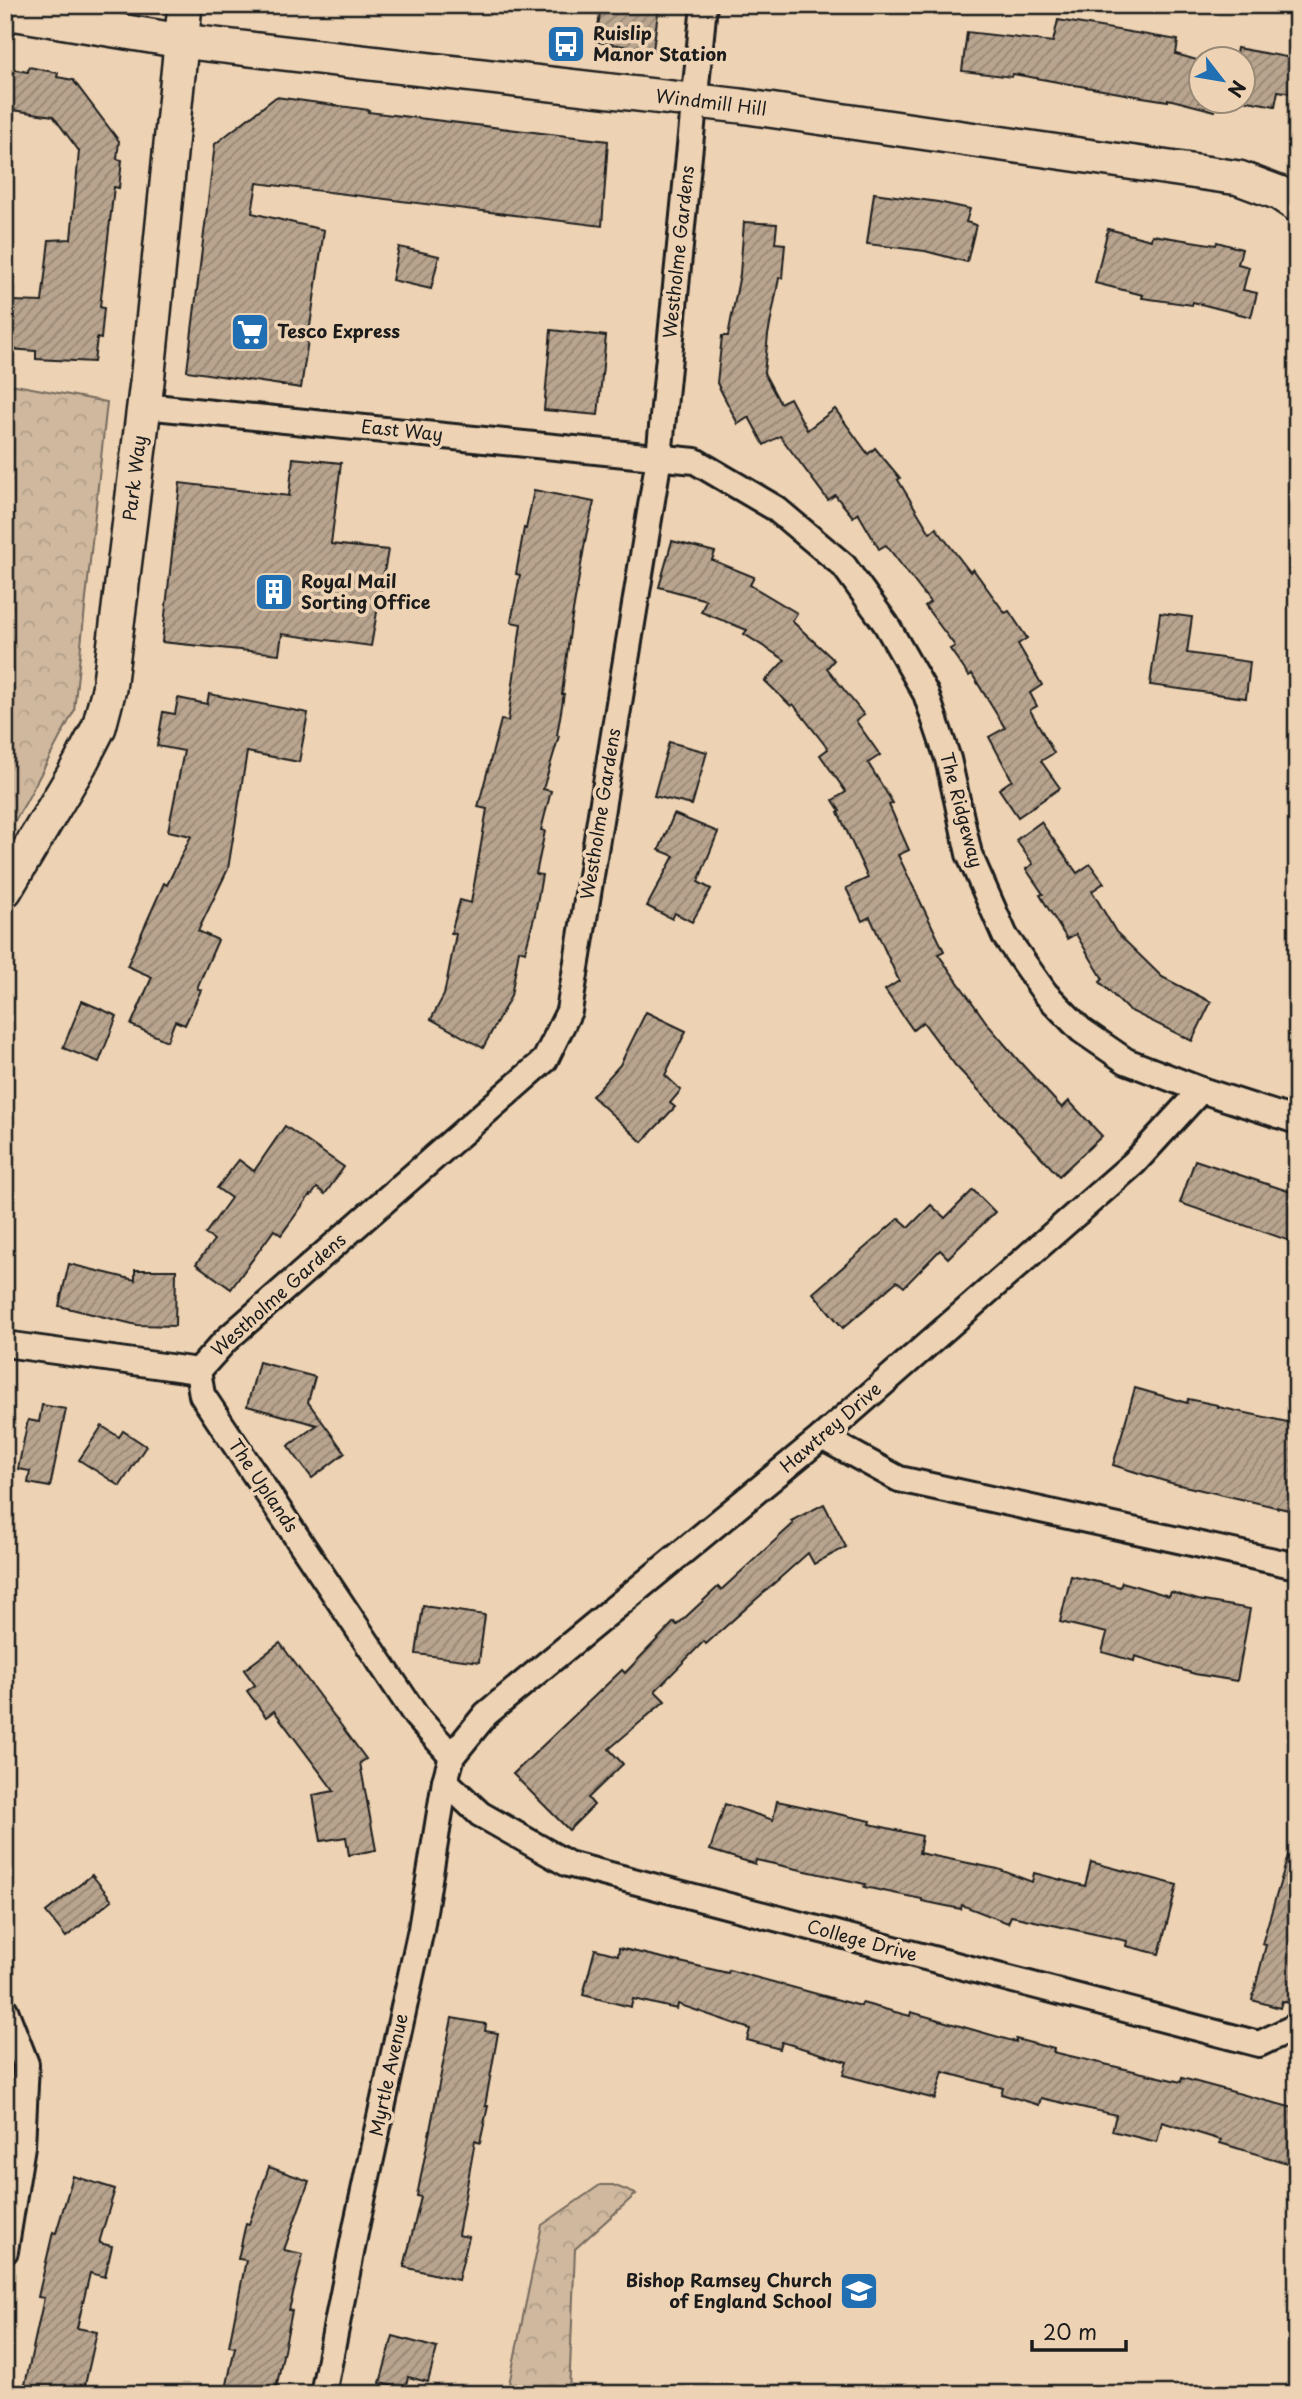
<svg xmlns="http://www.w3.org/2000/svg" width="1302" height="2399" viewBox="0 0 1302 2399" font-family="'Playpen Sans',sans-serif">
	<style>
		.park { fill: url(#park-crowns); stroke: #766a5d; stroke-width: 2 }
		.building { fill: url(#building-hatch); stroke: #1c1c1c; stroke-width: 2 }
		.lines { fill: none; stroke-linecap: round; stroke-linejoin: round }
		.street-casing { stroke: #1c1c1c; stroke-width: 30 }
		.secondary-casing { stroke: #1c1c1c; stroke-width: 38 }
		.street { stroke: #edd3b4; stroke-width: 24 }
		.secondary { stroke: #edd3b4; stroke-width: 33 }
		.labels { text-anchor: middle; stroke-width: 7; stroke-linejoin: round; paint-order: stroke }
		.poi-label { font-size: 18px; font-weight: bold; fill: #1c1c1c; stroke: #edd3b4; text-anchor: start }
		.street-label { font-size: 18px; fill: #1c1c1c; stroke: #edd3b4 }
	</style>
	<defs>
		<pattern id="park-crowns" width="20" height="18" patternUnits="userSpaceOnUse" patternTransform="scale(1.75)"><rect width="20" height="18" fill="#cfb89e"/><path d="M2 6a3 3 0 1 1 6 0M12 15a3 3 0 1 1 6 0" fill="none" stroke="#b19e88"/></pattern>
		<pattern id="building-hatch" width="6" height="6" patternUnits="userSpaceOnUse" patternTransform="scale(1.75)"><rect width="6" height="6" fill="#b9a58f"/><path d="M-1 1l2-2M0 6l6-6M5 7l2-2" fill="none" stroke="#968674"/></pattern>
	</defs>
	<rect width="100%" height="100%" fill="#edd3b4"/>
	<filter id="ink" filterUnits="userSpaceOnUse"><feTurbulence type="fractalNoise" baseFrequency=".0143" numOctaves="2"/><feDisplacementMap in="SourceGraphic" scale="14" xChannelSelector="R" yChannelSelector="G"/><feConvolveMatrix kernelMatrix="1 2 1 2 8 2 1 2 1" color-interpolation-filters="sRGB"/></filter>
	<g filter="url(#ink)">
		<g class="park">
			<path d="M 5,383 L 107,402 L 74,711 L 26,802 L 5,837 Z"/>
			<path d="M 600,2185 L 613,2185 L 636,2194 L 575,2249 L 569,2394 L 507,2394 L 542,2225 Z"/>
		</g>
		<g class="building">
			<path d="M 601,5 L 659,5 L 653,50 L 596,42 Z"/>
			<path d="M 1058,20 L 1178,40 L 1176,54 L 1200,61 L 1200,102 L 1217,102 L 1215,111 L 1168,99 L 1168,101 L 1136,96 L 1013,74 L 1012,77 L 962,71 L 967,32 L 1053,42 Z"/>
			<path d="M 1237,48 L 1297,59 L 1297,94 L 1278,91 L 1275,106 L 1242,100 L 1242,60 L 1235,60 Z"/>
			<path d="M 29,67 L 58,73 L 57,77 L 73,80 L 119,141 L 117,159 L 122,160 L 119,188 L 114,187 L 100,307 L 104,308 L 101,339 L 97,338 L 94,362 L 36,359 L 36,351 L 9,349 L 13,301 L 42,302 L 49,240 L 71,239 L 79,151 L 53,116 L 5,109 L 5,68 L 28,72 Z"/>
			<path d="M 276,97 L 369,110 L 368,112 L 608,141 L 602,226 L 257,183 L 252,213 L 324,230 L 301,388 L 187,371 L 215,144 Z"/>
			<path d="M 874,193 L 938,202 L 970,209 L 966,222 L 976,225 L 967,262 L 925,251 L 867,244 Z"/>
			<path d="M 744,222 L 777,224 L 775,243 L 785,244 L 782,278 L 779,278 L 768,335 L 764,373 L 780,403 L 790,398 L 807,430 L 835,409 L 868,454 L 875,448 L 900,478 L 898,480 L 930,533 L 936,528 L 970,572 L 973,569 L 1005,613 L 1009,611 L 1027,638 L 1018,644 L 1042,685 L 1030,693 L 1037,706 L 1030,710 L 1054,753 L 1041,761 L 1060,788 L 1018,817 L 999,789 L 1012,780 L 989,737 L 1005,728 L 972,674 L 969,676 L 950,649 L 955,646 L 925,606 L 930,602 L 886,545 L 879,549 L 858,513 L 853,517 L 835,495 L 828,500 L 780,436 L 764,445 L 749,417 L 738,424 L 717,383 L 722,336 L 728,336 L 740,274 Z"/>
			<path d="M 1108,229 L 1151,240 L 1152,235 L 1216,245 L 1217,242 L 1242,249 L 1238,264 L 1249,267 L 1243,290 L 1257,293 L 1251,317 L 1193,302 L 1192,305 L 1142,298 L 1143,295 L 1095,283 Z"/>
			<path d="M 399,247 L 439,256 L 431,289 L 392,280 Z"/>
			<path d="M 551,330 L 606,336 L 598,415 L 544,410 Z"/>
			<path d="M 293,458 L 341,463 L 331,544 L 388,550 L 371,646 L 282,634 L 279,654 L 162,642 L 180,483 L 289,496 Z"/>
			<path d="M 534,490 L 594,502 L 586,536 L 571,623 L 562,694 L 564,694 L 557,735 L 559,736 L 543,789 L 551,791 L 541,830 L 545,831 L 536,874 L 542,875 L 535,914 L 525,952 L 519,950 L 511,996 L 483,1048 L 431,1019 L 444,995 L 456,934 L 451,933 L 460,900 L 471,903 L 487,809 L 478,807 L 501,720 L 508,721 L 521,624 L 511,622 L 520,575 L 516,574 L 524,528 L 526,529 Z"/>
			<path d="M 672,541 L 715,552 L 712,560 L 754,577 L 750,585 L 797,613 L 792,621 L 834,660 L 827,668 L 864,715 L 856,721 L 880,755 L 868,763 L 893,803 L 889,805 L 909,850 L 898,855 L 944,951 L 938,954 L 989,1026 L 1018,1060 L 1062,1108 L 1069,1101 L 1102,1136 L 1059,1176 L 955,1065 L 923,1022 L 913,1030 L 885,990 L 899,981 L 870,917 L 862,921 L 846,888 L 868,878 L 838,812 L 840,811 L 833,800 L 846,792 L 820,755 L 828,749 L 793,704 L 791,706 L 765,681 L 785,660 L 744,634 L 747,630 L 701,612 L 706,600 L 659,587 Z"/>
			<path d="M 1160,613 L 1192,617 L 1187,653 L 1250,662 L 1246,698 L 1150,685 Z"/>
			<path d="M 209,694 L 308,713 L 299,762 L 247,752 L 228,869 L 198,931 L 218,940 L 197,988 L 201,990 L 185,1025 L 175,1021 L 167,1041 L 131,1025 L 152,977 L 127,966 L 164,883 L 167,885 L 191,836 L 168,831 L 184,751 L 157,746 L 163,712 L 175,714 L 178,698 L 207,704 Z"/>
			<path d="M 669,742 L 707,752 L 692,805 L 654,796 Z"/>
			<path d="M 674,814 L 718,832 L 698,882 L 711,889 L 692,922 L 675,913 L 672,919 L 647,906 L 674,856 L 659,850 Z"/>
			<path d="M 1041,822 L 1077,873 L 1090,864 L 1104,883 L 1092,891 L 1116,932 L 1162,977 L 1211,1002 L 1192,1041 L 1127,1009 L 1100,982 L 1103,979 L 1076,934 L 1067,939 L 1040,895 L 1043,894 L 1026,869 L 1033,864 L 1016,840 Z"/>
			<path d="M 82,1001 L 117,1016 L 99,1062 L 63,1048 Z"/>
			<path d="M 646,1012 L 686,1031 L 665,1075 L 681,1090 L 670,1103 L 675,1107 L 642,1142 L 592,1096 L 620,1065 Z"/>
			<path d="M 285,1126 L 344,1167 L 325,1194 L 317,1188 L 311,1196 L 310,1195 L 281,1235 L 274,1230 L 231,1289 L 196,1264 L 214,1240 L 205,1234 L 231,1198 L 217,1188 L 239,1160 L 254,1171 Z"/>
			<path d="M 1195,1160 L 1297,1194 L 1297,1226 L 1293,1242 L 1180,1203 Z"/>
			<path d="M 973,1190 L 995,1212 L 948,1258 L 940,1250 L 904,1287 L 897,1281 L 843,1328 L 813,1293 L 899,1218 L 909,1227 L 931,1205 L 945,1218 Z"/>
			<path d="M 69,1264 L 135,1280 L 135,1270 L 176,1270 L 175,1326 L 137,1325 L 59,1306 Z"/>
			<path d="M 259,1362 L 315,1377 L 308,1402 L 345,1453 L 312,1478 L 288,1446 L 317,1425 L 247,1406 Z"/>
			<path d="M 1135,1388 L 1187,1403 L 1188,1399 L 1218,1405 L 1218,1407 L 1297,1424 L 1297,1498 L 1293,1511 L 1171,1483 L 1113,1465 Z"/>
			<path d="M 42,1405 L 66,1409 L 50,1487 L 28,1483 L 30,1471 L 18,1469 L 28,1420 L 39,1422 Z"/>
			<path d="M 102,1426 L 119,1437 L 123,1431 L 146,1446 L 120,1486 L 79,1460 Z"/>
			<path d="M 824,1504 L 846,1547 L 814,1564 L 808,1553 L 706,1644 L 704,1641 L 655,1691 L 665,1701 L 609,1749 L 623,1764 L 588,1798 L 594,1805 L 569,1830 L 513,1774 L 622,1670 L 625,1673 L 674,1622 L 677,1625 L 718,1587 L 721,1590 L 793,1524 L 791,1521 Z"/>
			<path d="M 1071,1576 L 1120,1587 L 1122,1582 L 1169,1596 L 1171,1592 L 1198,1600 L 1250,1609 L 1237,1681 L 1195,1674 L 1135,1656 L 1134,1661 L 1102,1652 L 1107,1633 L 1060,1622 Z"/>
			<path d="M 423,1606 L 485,1615 L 479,1662 L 416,1654 Z"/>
			<path d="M 280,1643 L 366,1759 L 360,1763 L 376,1850 L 349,1855 L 346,1837 L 321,1841 L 313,1795 L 334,1791 L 274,1711 L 266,1717 L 247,1691 L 255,1685 L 244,1670 Z"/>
			<path d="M 777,1801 L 871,1821 L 870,1824 L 922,1836 L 919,1853 L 998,1869 L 1032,1882 L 1034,1873 L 1085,1886 L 1091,1862 L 1177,1885 L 1159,1954 L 1126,1946 L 1127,1941 L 1011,1916 L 1008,1923 L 962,1905 L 961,1909 L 922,1901 L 922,1899 L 864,1887 L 865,1884 L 756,1860 L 755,1864 L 710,1850 L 725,1804 L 773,1820 Z"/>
			<path d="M 1290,1849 L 1297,1850 L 1297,2005 L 1282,2001 L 1280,2008 L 1252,2000 L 1266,1945 L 1262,1944 Z"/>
			<path d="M 92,1875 L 112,1900 L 66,1937 L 46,1912 Z"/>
			<path d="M 619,1948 L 728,1973 L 729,1970 L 861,2006 L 862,2003 L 910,2016 L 911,2012 L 1016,2042 L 1016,2039 L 1054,2049 L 1053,2052 L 1181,2082 L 1182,2078 L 1297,2109 L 1297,2166 L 1220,2143 L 1221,2140 L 1162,2122 L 1157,2142 L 1112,2131 L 1116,2115 L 1041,2098 L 1039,2105 L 1001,2094 L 1003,2088 L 943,2072 L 935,2099 L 843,2075 L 847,2062 L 782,2042 L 780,2049 L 747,2040 L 750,2029 L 678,2004 L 677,2009 L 633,1999 L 631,2007 L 583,1995 L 595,1949 L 618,1955 Z"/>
			<path d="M 452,2018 L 486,2024 L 485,2031 L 498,2033 L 485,2106 L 488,2106 L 480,2143 L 475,2141 L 458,2235 L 469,2237 L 458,2280 L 404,2267 L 421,2197 L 417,2196 Z"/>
			<path d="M 269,2167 L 309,2181 L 284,2250 L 303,2254 L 289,2310 L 292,2311 L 275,2394 L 225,2394 L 235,2347 L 229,2346 L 246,2260 L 238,2259 L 246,2223 L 249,2224 Z"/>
			<path d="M 73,2176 L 115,2189 L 99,2243 L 112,2246 L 105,2277 L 90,2273 L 77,2328 L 97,2332 L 83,2394 L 23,2394 L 44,2298 L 38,2297 L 53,2232 L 56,2233 Z"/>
			<path d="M 393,2336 L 437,2348 L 428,2382 L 408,2377 L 405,2389 L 380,2383 Z"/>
		</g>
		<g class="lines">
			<g class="street-casing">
				<g id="street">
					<path d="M 144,406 L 695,461 L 775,508 L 844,566 L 886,624 L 926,694 L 948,759 L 969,854 L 1005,936 L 1045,993 L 1081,1030 L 1126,1061 L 1201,1090 L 1297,1121"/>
					<path d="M 5,1344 L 198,1371"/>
					<path d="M 198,1371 L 226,1340 L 545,1060 L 569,1011 L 659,457 L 704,5"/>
					<path d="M 198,1371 L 202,1395 L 416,1716 L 452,1756"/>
					<path d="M 822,1437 L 899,1479 L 1297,1566"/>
					<path d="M 445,1781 L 480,1814 L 568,1864 L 1259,2044 L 1297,2026"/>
					<path d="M 5,2010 L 26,2064 L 22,2146 L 5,2251"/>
					<path d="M 323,2394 L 357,2223 L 421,1929 L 445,1781 L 452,1756 L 486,1714 L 822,1437 L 1134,1163 L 1201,1090"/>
				</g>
			</g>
			<g class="secondary-casing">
				<g id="secondary">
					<path d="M 5,12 L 181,41 L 741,106 L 1239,178 L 1279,193 L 1297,205"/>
					<path d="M 5,890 L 80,764 L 99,727 L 109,689 L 147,382 L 185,5"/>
				</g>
			</g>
			<use href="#street" class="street"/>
			<use href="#secondary" class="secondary"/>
		</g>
	</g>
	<defs>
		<g id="bus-square" transform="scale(2.0125)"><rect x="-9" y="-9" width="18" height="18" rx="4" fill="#1f6fb2" stroke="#edd3b4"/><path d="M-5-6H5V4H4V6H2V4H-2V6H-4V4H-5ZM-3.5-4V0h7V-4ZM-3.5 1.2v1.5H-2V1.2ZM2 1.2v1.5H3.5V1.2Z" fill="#fff"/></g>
		<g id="supermarket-square" transform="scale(2.0125)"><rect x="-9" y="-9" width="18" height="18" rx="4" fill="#1f6fb2" stroke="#edd3b4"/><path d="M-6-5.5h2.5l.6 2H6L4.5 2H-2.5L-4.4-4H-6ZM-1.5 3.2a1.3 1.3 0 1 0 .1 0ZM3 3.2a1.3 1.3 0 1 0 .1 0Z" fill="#fff"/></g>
		<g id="building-square" transform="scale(2.0125)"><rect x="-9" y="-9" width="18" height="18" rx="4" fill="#1f6fb2" stroke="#edd3b4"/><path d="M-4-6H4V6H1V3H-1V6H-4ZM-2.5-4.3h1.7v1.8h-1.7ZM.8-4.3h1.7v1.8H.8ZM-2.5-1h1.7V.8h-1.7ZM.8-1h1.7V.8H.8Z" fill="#fff"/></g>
		<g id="school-square" transform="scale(2.0125)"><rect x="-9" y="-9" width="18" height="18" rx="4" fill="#1f6fb2" stroke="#edd3b4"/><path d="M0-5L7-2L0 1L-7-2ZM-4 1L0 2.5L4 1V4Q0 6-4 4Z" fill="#fff"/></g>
	</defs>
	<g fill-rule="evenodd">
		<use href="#bus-square" x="566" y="44"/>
		<use href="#supermarket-square" x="250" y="332"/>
		<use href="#building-square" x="274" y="592"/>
		<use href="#school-square" x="859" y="2291"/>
	</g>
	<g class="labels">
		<g class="poi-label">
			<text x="593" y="40">Ruislip<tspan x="593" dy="21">Manor Station</tspan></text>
			<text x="277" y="338">Tesco Express</text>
			<text x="301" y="588">Royal Mail<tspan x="301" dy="21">Sorting Office</tspan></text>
			<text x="832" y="2287" text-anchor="end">Bishop Ramsey Church<tspan x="832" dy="21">of England School</tspan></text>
		</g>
		<g class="street-label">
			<text transform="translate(711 103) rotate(7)" y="6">Windmill Hill</text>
			<text transform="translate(679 252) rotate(-84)" y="6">Westholme Gardens</text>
			<text transform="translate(402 431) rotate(6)" y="6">East Way</text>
			<text transform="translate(135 478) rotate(-83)" y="6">Park Way</text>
			<text transform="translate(961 810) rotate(75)" y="6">The Ridgeway</text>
			<text transform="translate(601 814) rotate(-81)" y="6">Westholme Gardens</text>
			<text transform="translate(279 1295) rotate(-42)" y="6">Westholme Gardens</text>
			<text transform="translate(831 1428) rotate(-41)" y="6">Hawtrey Drive</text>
			<text transform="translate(263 1486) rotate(56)" y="6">The Uplands</text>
			<text transform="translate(862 1941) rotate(15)" y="6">College Drive</text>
			<text transform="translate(389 2075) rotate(-78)" y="6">Myrtle Avenue</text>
		</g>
	</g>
	<rect width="1302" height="2399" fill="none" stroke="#edd3b4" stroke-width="28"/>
	<rect x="14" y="14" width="1274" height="2371" fill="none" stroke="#1c1c1c" stroke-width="2.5" filter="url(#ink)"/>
	<g transform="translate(1222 80) rotate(121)"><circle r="33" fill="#edd3b4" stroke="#998a77" stroke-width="2"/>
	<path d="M0-5L12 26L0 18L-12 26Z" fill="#1f6fb2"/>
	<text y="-10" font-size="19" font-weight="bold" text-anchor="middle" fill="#1c1c1c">N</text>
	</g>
	<path d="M1032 2340v10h94v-10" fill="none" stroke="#1c1c1c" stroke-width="3.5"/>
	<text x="1043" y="2340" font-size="21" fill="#1c1c1c" stroke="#edd3b4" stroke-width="5" paint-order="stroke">20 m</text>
</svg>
